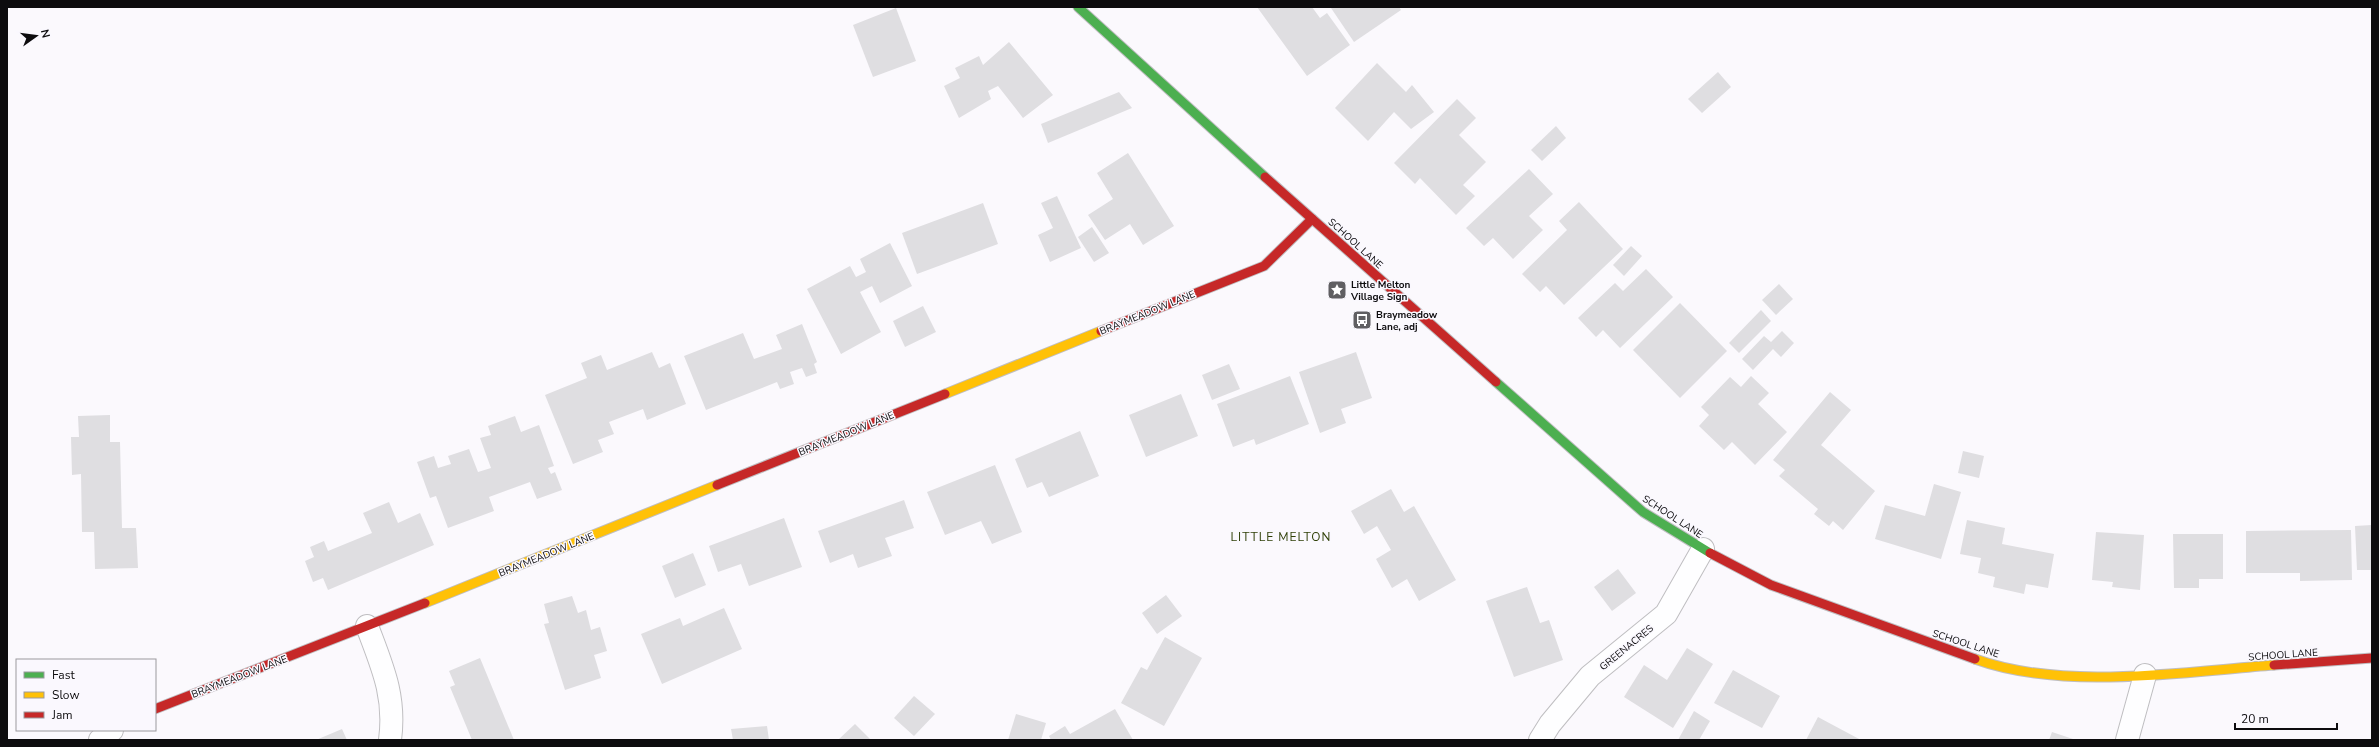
<svg xmlns="http://www.w3.org/2000/svg" width="2379" height="747" viewBox="0 0 2379 747" font-family="'Nunito Sans',sans-serif">
	<style>
		.building { fill: #dfdee1 }
		.lines { fill: none; stroke-linecap: round; stroke-linejoin: round }
		.street-casing { stroke: #bfbec1; stroke-width: 24 }
		.fast-casing { stroke: #bfbec1; stroke-width: 11 }
		.slow-casing { stroke: #bfbec1; stroke-width: 11 }
		.jam-casing { stroke: #bfbec1; stroke-width: 11 }
		.street { stroke: #fefeff; stroke-width: 22 }
		.fast { stroke: #4caf50; stroke-width: 9 }
		.slow { stroke: #ffc107; stroke-width: 9 }
		.jam { stroke: #c62828; stroke-width: 9 }
		.labels { text-anchor: middle; stroke-width: 3; stroke-linejoin: round; paint-order: stroke }
		.street-label { font-size: 10px; fill: #0d0c0e; stroke: #faf8fe }
		.poi-label { font-size: 10px; font-weight: bold; fill: #0d0c0e; stroke: #faf8fe; text-anchor: start }
		.quarter-label { font-size: 12px; letter-spacing: 1px; fill: #2f3f06; stroke: #faf8fe }
	</style>
	<rect width="100%" height="100%" fill="#fbf9fd"/>
	<g class="building">
		<path d="M 1257,7 L 1312,7 L 1320,18 L 1327,13 L 1350,45 L 1307,76 Z"/>
		<path d="M 1332,7 L 1399,7 L 1401,10 L 1354,42 L 1331,8 Z"/>
		<path d="M 896,8 L 916,61 L 873,77 L 853,25 Z"/>
		<path d="M 1009,42 L 1053,95 L 1023,118 L 998,86 L 988,91 L 991,99 L 959,118 L 944,86 L 960,78 L 955,68 L 979,56 L 983,65 Z"/>
		<path d="M 1377,63 L 1406,92 L 1412,85 L 1434,112 L 1411,129 L 1394,112 L 1368,141 L 1335,108 Z"/>
		<path d="M 1718,72 L 1731,87 L 1702,113 L 1688,99 Z"/>
		<path d="M 1119,92 L 1132,108 L 1048,143 L 1041,124 Z"/>
		<path d="M 1457,99 L 1476,118 L 1459,135 L 1486,162 L 1463,185 L 1475,196 L 1456,215 L 1420,178 L 1415,184 L 1394,163 Z"/>
		<path d="M 1556,126 L 1566,138 L 1542,161 L 1531,150 Z"/>
		<path d="M 1128,153 L 1174,226 L 1143,245 L 1130,224 L 1105,240 L 1088,215 L 1113,199 L 1097,173 Z"/>
		<path d="M 1529,169 L 1553,194 L 1529,216 L 1543,230 L 1513,259 L 1493,238 L 1484,246 L 1466,228 Z"/>
		<path d="M 1057,196 L 1081,248 L 1050,262 L 1038,235 L 1053,228 L 1041,203 Z"/>
		<path d="M 1579,202 L 1623,249 L 1564,305 L 1546,286 L 1540,292 L 1522,274 L 1567,230 L 1559,221 Z"/>
		<path d="M 983,203 L 998,244 L 917,274 L 902,233 Z"/>
		<path d="M 1092,227 L 1109,253 L 1094,262 L 1078,237 Z"/>
		<path d="M 890,243 L 912,286 L 880,303 L 872,286 L 860,292 L 881,332 L 841,354 L 807,289 L 850,266 L 856,277 L 866,272 L 860,259 Z"/>
		<path d="M 1631,246 L 1642,256 L 1624,276 L 1613,265 Z"/>
		<path d="M 1646,269 L 1673,297 L 1620,348 L 1603,330 L 1596,337 L 1578,318 L 1615,283 L 1623,291 Z"/>
		<path d="M 1779,284 L 1793,299 L 1776,315 L 1762,300 Z"/>
		<path d="M 1680,303 L 1727,351 L 1680,398 L 1633,350 Z"/>
		<path d="M 923,306 L 936,332 L 905,347 L 893,321 Z"/>
		<path d="M 1761,310 L 1771,321 L 1739,353 L 1729,343 Z"/>
		<path d="M 802,324 L 817,362 L 814,364 L 817,373 L 806,377 L 802,368 L 790,372 L 794,384 L 780,389 L 777,382 L 706,410 L 684,356 L 743,333 L 754,359 L 782,349 L 776,335 Z"/>
		<path d="M 1782,331 L 1794,343 L 1781,357 L 1773,349 L 1753,370 L 1742,359 L 1764,336 L 1771,342 Z"/>
		<path d="M 652,352 L 659,368 L 670,363 L 686,404 L 647,420 L 643,409 L 609,422 L 614,434 L 598,440 L 603,452 L 573,464 L 545,395 L 587,378 L 581,363 L 601,355 L 607,370 Z"/>
		<path d="M 1356,352 L 1372,398 L 1341,409 L 1346,423 L 1320,433 L 1299,372 Z"/>
		<path d="M 1229,364 L 1240,389 L 1212,400 L 1202,375 Z"/>
		<path d="M 1290,376 L 1309,424 L 1256,445 L 1254,439 L 1233,447 L 1217,404 Z"/>
		<path d="M 1751,376 L 1769,393 L 1758,404 L 1787,432 L 1755,465 L 1732,442 L 1724,450 L 1699,426 L 1709,415 L 1701,407 L 1730,377 L 1741,387 Z"/>
		<path d="M 1830,392 L 1851,410 L 1821,445 L 1875,491 L 1843,530 L 1833,521 L 1829,526 L 1814,514 L 1818,509 L 1779,476 L 1785,470 L 1773,460 Z"/>
		<path d="M 1181,394 L 1198,436 L 1146,457 L 1129,415 Z"/>
		<path d="M 110,415 L 110,442 L 120,442 L 122,528 L 136,528 L 138,568 L 95,569 L 94,532 L 82,532 L 81,474 L 72,475 L 71,437 L 79,437 L 78,416 Z"/>
		<path d="M 515,416 L 521,432 L 539,425 L 554,466 L 548,468 L 551,474 L 555,472 L 562,490 L 537,499 L 530,482 L 489,497 L 494,511 L 448,528 L 436,496 L 430,498 L 417,462 L 434,456 L 438,468 L 451,464 L 448,456 L 469,449 L 478,472 L 491,468 L 480,438 L 491,435 L 488,426 Z"/>
		<path d="M 1080,431 L 1099,476 L 1049,497 L 1042,482 L 1027,488 L 1015,459 Z"/>
		<path d="M 1963,451 L 1984,456 L 1979,478 L 1958,473 Z"/>
		<path d="M 995,465 L 1022,532 L 992,544 L 981,521 L 945,535 L 927,492 Z"/>
		<path d="M 1934,484 L 1961,492 L 1941,559 L 1875,539 L 1885,505 L 1925,516 Z"/>
		<path d="M 1391,489 L 1404,512 L 1414,506 L 1456,580 L 1419,601 L 1407,579 L 1392,588 L 1376,559 L 1391,550 L 1377,526 L 1364,534 L 1351,511 Z"/>
		<path d="M 904,500 L 914,528 L 885,538 L 892,556 L 858,568 L 853,554 L 830,563 L 818,531 Z"/>
		<path d="M 389,502 L 398,523 L 420,513 L 434,545 L 328,590 L 323,578 L 313,582 L 305,561 L 314,557 L 310,547 L 324,541 L 328,551 L 372,533 L 363,513 Z"/>
		<path d="M 784,518 L 802,567 L 749,586 L 741,564 L 718,572 L 709,546 Z"/>
		<path d="M 1967,520 L 2005,528 L 2002,544 L 2054,554 L 2048,588 L 2026,584 L 2024,594 L 1993,587 L 1995,577 L 1978,573 L 1981,558 L 1960,554 Z"/>
		<path d="M 2372,525 L 2372,570 L 2357,570 L 2355,526 Z"/>
		<path d="M 2351,530 L 2352,580 L 2300,581 L 2300,573 L 2246,573 L 2246,531 Z"/>
		<path d="M 2096,532 L 2144,535 L 2140,590 L 2112,587 L 2113,582 L 2092,580 Z"/>
		<path d="M 2173,534 L 2223,534 L 2223,579 L 2199,579 L 2199,588 L 2174,588 Z"/>
		<path d="M 693,553 L 706,585 L 675,598 L 662,566 Z"/>
		<path d="M 1618,569 L 1636,593 L 1612,611 L 1594,587 Z"/>
		<path d="M 1527,587 L 1540,623 L 1549,620 L 1563,660 L 1514,677 L 1486,601 Z"/>
		<path d="M 1166,595 L 1182,616 L 1157,634 L 1142,613 Z"/>
		<path d="M 572,596 L 578,613 L 586,610 L 591,630 L 600,627 L 607,651 L 594,655 L 601,678 L 565,690 L 544,624 L 549,623 L 544,604 Z"/>
		<path d="M 724,608 L 742,649 L 662,684 L 641,634 L 680,618 L 683,626 Z"/>
		<path d="M 1165,637 L 1202,658 L 1164,726 L 1121,703 L 1141,667 L 1147,670 Z"/>
		<path d="M 1687,648 L 1713,664 L 1673,728 L 1624,697 L 1644,665 L 1667,680 Z"/>
		<path d="M 480,658 L 499,704 L 514,740 L 472,740 L 450,687 L 455,685 L 449,671 Z"/>
		<path d="M 1733,670 L 1780,696 L 1762,728 L 1714,703 Z"/>
		<path d="M 914,696 L 935,714 L 914,736 L 894,718 Z"/>
		<path d="M 1115,709 L 1133,740 L 1051,740 L 1049,736 L 1065,726 L 1070,734 Z"/>
		<path d="M 1694,711 L 1710,721 L 1699,740 L 1678,740 Z"/>
		<path d="M 1016,714 L 1046,723 L 1041,740 L 1008,740 Z"/>
		<path d="M 1818,717 L 1831,724 L 1861,740 L 1806,740 Z"/>
		<path d="M 855,724 L 871,740 L 838,740 Z"/>
		<path d="M 767,726 L 769,740 L 733,740 L 731,729 Z"/>
		<path d="M 342,729 L 347,740 L 316,740 Z"/>
		<path d="M 2052,732 L 2076,740 L 2049,740 Z"/>
	</g>
	<g class="lines">
		<g class="street-casing">
			<g id="street">
				<path d="M 367,626 C 382,666 396,696 390,740"/>
				<path d="M 100,740 L 112,730"/>
				<path d="M 1540,740 L 1550,724 L 1590,676 L 1666,614 L 1703,549"/>
				<path d="M 2127,740 L 2145,675"/>
			</g>
		</g>
		<g class="fast-casing">
			<g id="fast">
				<path d="M 1078,7 L 1265,177"/>
				<path d="M 1496,382 L 1643,512 L 1710,553"/>
			</g>
		</g>
		<g class="slow-casing">
			<g id="slow">
				<path d="M 945,394 L 1101,331"/>
				<path d="M 425,603 L 717,485"/>
				<path d="M 1975,659 C 2063,691 2182,672 2274,665"/>
			</g>
		</g>
		<g class="jam-casing">
			<g id="jam">
				<path d="M 1265,177 L 1496,382"/>
				<path d="M 1101,331 L 1264,266 L 1312,219"/>
				<path d="M 717,485 L 945,394"/>
				<path d="M 1710,553 L 1771,585 L 1975,659"/>
				<path d="M 2274,665 L 2372,658"/>
				<path d="M 155,709 L 425,603"/>
			</g>
		</g>
		<use href="#street" class="street"/>
		<use href="#fast" class="fast"/>
		<use href="#slow" class="slow"/>
		<use href="#jam" class="jam"/>
	</g>
	<defs>
		<g id="sight-square" transform="scale(1)"><rect x="-9" y="-9" width="18" height="18" rx="4" fill="#605f62" stroke="#faf8fe"/><path d="M0-6L1.8-2.2L6-1.7L2.9 1.2L3.7 5.4L0 3.3L-3.7 5.4L-2.9 1.2L-6-1.7L-1.8-2.2Z" fill="#fff"/></g>
		<g id="bus-square" transform="scale(1)"><rect x="-9" y="-9" width="18" height="18" rx="4" fill="#605f62" stroke="#faf8fe"/><path d="M-5-6H5V4H4V6H2V4H-2V6H-4V4H-5ZM-3.5-4V0h7V-4ZM-3.5 1.2v1.5H-2V1.2ZM2 1.2v1.5H3.5V1.2Z" fill="#fff"/></g>
	</defs>
	<g fill-rule="evenodd">
		<use href="#sight-square" x="1337" y="290"/>
		<use href="#bus-square" x="1362" y="320"/>
	</g>
	<g class="labels">
		<g class="street-label">
			<text transform="translate(1356 243) rotate(42)" y="4">SCHOOL LANE</text>
			<text transform="translate(1147 312) rotate(-22)" y="4">BRAYMEADOW LANE</text>
			<text transform="translate(846 433) rotate(-22)" y="4">BRAYMEADOW LANE</text>
			<text transform="translate(1673 516) rotate(33)" y="4">SCHOOL LANE</text>
			<text transform="translate(546 554) rotate(-22)" y="4">BRAYMEADOW LANE</text>
			<text transform="translate(1966 643) rotate(18)" y="4">SCHOOL LANE</text>
			<text transform="translate(1626 647) rotate(-39)" y="4">GREENACRES</text>
			<text transform="translate(2283 654) rotate(-4)" y="4">SCHOOL LANE</text>
			<text transform="translate(239 676) rotate(-21)" y="4">BRAYMEADOW LANE</text>
		</g>
		<g class="poi-label">
			<text x="1351" y="288">Little Melton<tspan x="1351" dy="12">Village Sign</tspan></text>
			<text x="1376" y="318">Braymeadow<tspan x="1376" dy="12">Lane, adj</tspan></text>
		</g>
		<g class="quarter-label">
			<text x="1281" y="541">LITTLE MELTON</text>
		</g>
	</g>
	<rect width="2379" height="747" fill="none" stroke="#0d0c0e" stroke-width="16"/>
	<rect x="16" y="659" width="140" height="72" fill="#faf8fe" stroke="#9b9a9e"/>
	<rect x="24" y="672" width="20" height="6" fill="#4caf50" stroke="#9b9a9e"/>
	<text x="52" y="679" font-size="12" fill="#0d0c0e">Fast</text>
	<rect x="24" y="692" width="20" height="6" fill="#ffc107" stroke="#9b9a9e"/>
	<text x="52" y="699" font-size="12" fill="#0d0c0e">Slow</text>
	<rect x="24" y="712" width="20" height="6" fill="#c62828" stroke="#9b9a9e"/>
	<text x="52" y="719" font-size="12" fill="#0d0c0e">Jam</text>
	<g transform="translate(36 36) rotate(76)" stroke="#faf8fe" stroke-width="3" paint-order="stroke">
	<path d="M0-3L7 15L0 10L-7 15Z" fill="#0d0c0e"/>
	<text y="-6" font-size="11" font-weight="bold" text-anchor="middle" fill="#0d0c0e">N</text>
	</g>
	<path d="M2235 723v6h102v-6" fill="none" stroke="#0d0c0e" stroke-width="2"/>
	<text x="2241" y="723" font-size="12" fill="#0d0c0e" stroke="#faf8fe" stroke-width="3" paint-order="stroke">20 m</text>
</svg>
